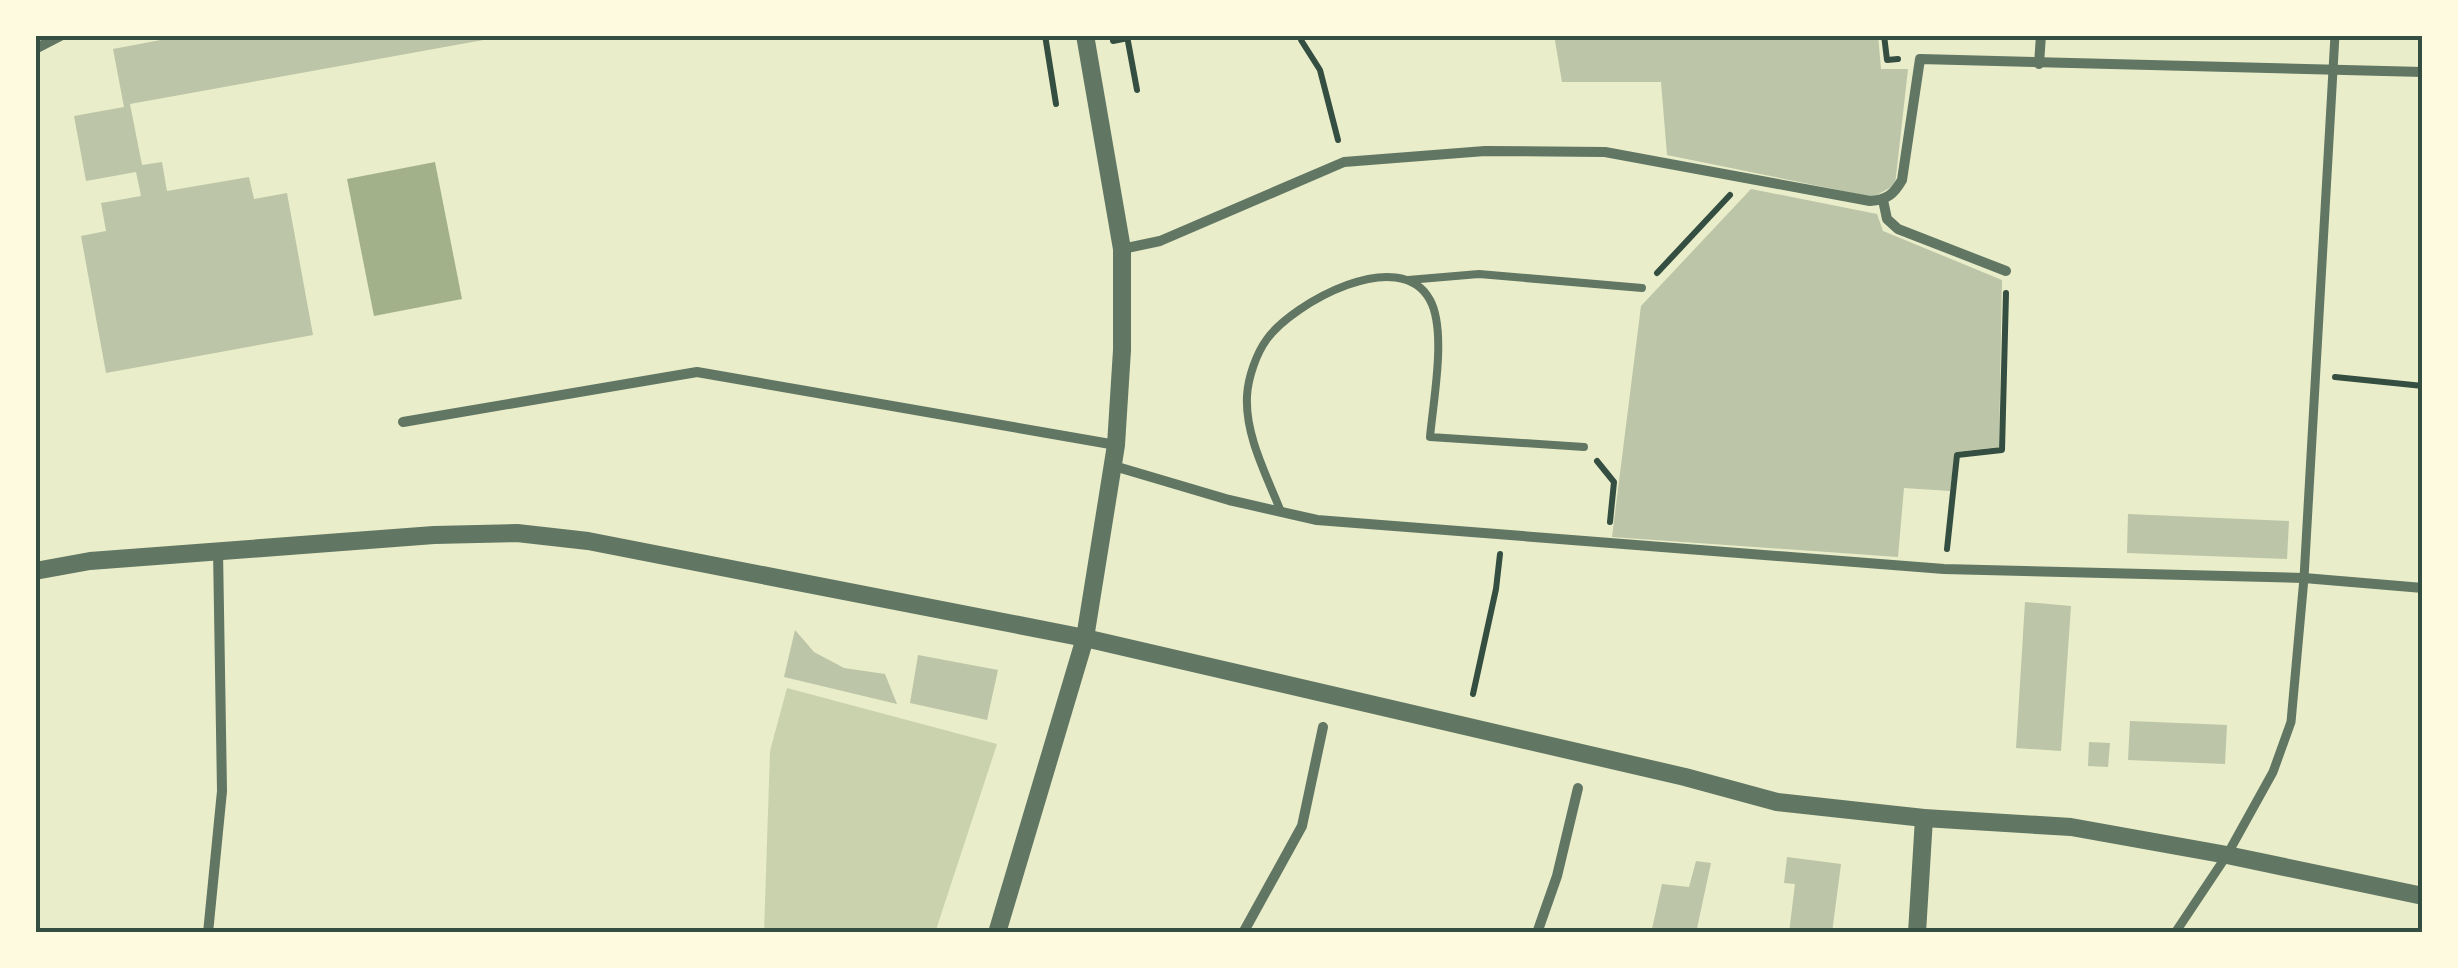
<svg xmlns="http://www.w3.org/2000/svg" width="2458" height="968" viewBox="0 0 2458 968" font-family="'Libre Baskerville',serif">
	<style>
		.green { fill: #cad2ad }
		.water { fill: #a3b18a }
		.building { fill: #bcc5a7 }
		.lines { fill: none; stroke-linecap: round; stroke-linejoin: round }
		.path { stroke: #344e41; stroke-width: 6 }
		.service { stroke: #617663; stroke-width: 8 }
		.pedestrian { stroke: #617663; stroke-width: 9 }
		.minor { stroke: #617663; stroke-width: 10 }
		.tertiary { stroke: #617663; stroke-width: 18 }
		.neatline { fill: none; stroke: #344e41; stroke-width: 4 }
	</style>
	<rect width="100%" height="100%" fill="#e9edc9"/>
	<path class="green" d="M 787,688 L 997,744 L 935,933 L 764,933 L 770,751 Z"/>
	<path class="water" d="M 435,162 L 462,299 L 374,316 L 347,179 Z"/>
	<g class="building">
		<path d="M 187,35 L 500,37 L 130,104 L 142,165 L 162,162 L 167,191 L 249,177 L 254,199 L 287,193 L 313,335 L 106,373 L 81,236 L 106,231 L 101,203 L 141,196 L 136,172 L 86,181 L 74,116 L 124,107 L 113,49 Z"/>
		<path d="M 1554,35 L 1878,35 L 1881,69 L 1908,69 L 1895,185 L 1873,197 L 1667,155 L 1661,82 L 1562,82 Z"/>
		<path d="M 1751,189 L 1877,214 L 1883,231 L 2002,280 L 1999,447 L 1955,452 L 1950,491 L 1904,488 L 1898,557 L 1612,537 L 1641,306 Z"/>
		<path d="M 2128,514 L 2289,521 L 2287,559 L 2127,553 Z"/>
		<path d="M 2025,602 L 2071,606 L 2061,751 L 2016,748 Z"/>
		<path d="M 795,630 L 814,652 L 844,668 L 885,674 L 897,704 L 784,677 Z"/>
		<path d="M 918,655 L 998,670 L 987,720 L 910,703 Z"/>
		<path d="M 2130,721 L 2227,725 L 2225,764 L 2128,760 Z"/>
		<path d="M 2089,742 L 2110,743 L 2108,767 L 2088,766 Z"/>
		<path d="M 1787,857 L 1841,864 L 1832,933 L 1789,933 L 1795,884 L 1784,883 Z"/>
		<path d="M 1696,861 L 1711,863 L 1696,933 L 1651,933 L 1662,884 L 1689,887 Z"/>
	</g>
	<g class="lines">
		<g class="path">
			<path d="M 1045,35 L 1056,104"/>
			<path d="M 1304,35 L 1301,40 L 1320,70 L 1338,140"/>
			<path d="M 1884,35 L 1887,60 L 1898,59"/>
			<path d="M 1127,36 L 1137,90"/>
			<path d="M 1113,41 L 1128,38"/>
			<path d="M 1657,273 L 1730,195"/>
			<path d="M 2335,377 L 2423,386"/>
			<path d="M 1597,461 L 1614,482 L 1610,522"/>
			<path d="M 1947,549 L 1957,455 L 2002,450 L 2006,293"/>
			<path d="M 1473,694 L 1496,589 L 1500,554"/>
		</g>
		<g class="service">
			<path d="M 1408,280 L 1479,274 L 1642,288"/>
			<path d="M 1281,512 C 1267,476 1245,436 1247,396 C 1248,378 1256,354 1267,339 C 1293,303 1400,244 1430,300 C 1447,331 1433,402 1430,437 L 1584,447"/>
		</g>
		<path class="pedestrian" d="M 2175,933 L 2227,855 L 2273,772 L 2291,722 L 2304,578 L 2335,35"/>
		<g class="minor">
			<path d="M 35,49 L 62,35"/>
			<path d="M 2039,64 L 2041,35"/>
			<path d="M 1883,200 L 1887,219 L 1898,229 L 2006,271"/>
			<path d="M 1122,249 L 1160,241 L 1344,162 L 1485,151 L 1605,152 L 1870,201 C 1887,200 1894,194 1902,180 L 1920,59 L 2423,72"/>
			<path d="M 403,422 L 697,372 L 1116,445"/>
			<path d="M 1114,466 L 1229,500 L 1317,520 L 1944,569 L 2304,578 L 2423,588"/>
			<path d="M 208,933 L 222,791 L 218,550"/>
			<path d="M 1243,933 L 1302,826 L 1323,727"/>
			<path d="M 1537,933 L 1557,876 L 1578,788"/>
		</g>
		<g class="tertiary">
			<path d="M 35,571 L 90,561 L 434,535 L 517,533 L 588,541 L 1085,638 L 1685,777 L 1777,802 L 1924,818 L 2071,827 L 2227,855 L 2423,896"/>
			<path d="M 997,933 L 1085,638 L 1116,445 L 1122,350 L 1122,249 L 1085,35"/>
			<path d="M 1917,933 L 1924,818"/>
		</g>
	</g>
	<rect width="2458" height="968" fill="none" stroke="#fefae0" stroke-width="75"/>
	<rect x="38" y="38" width="2382" height="892" class="neatline"/>
</svg>
